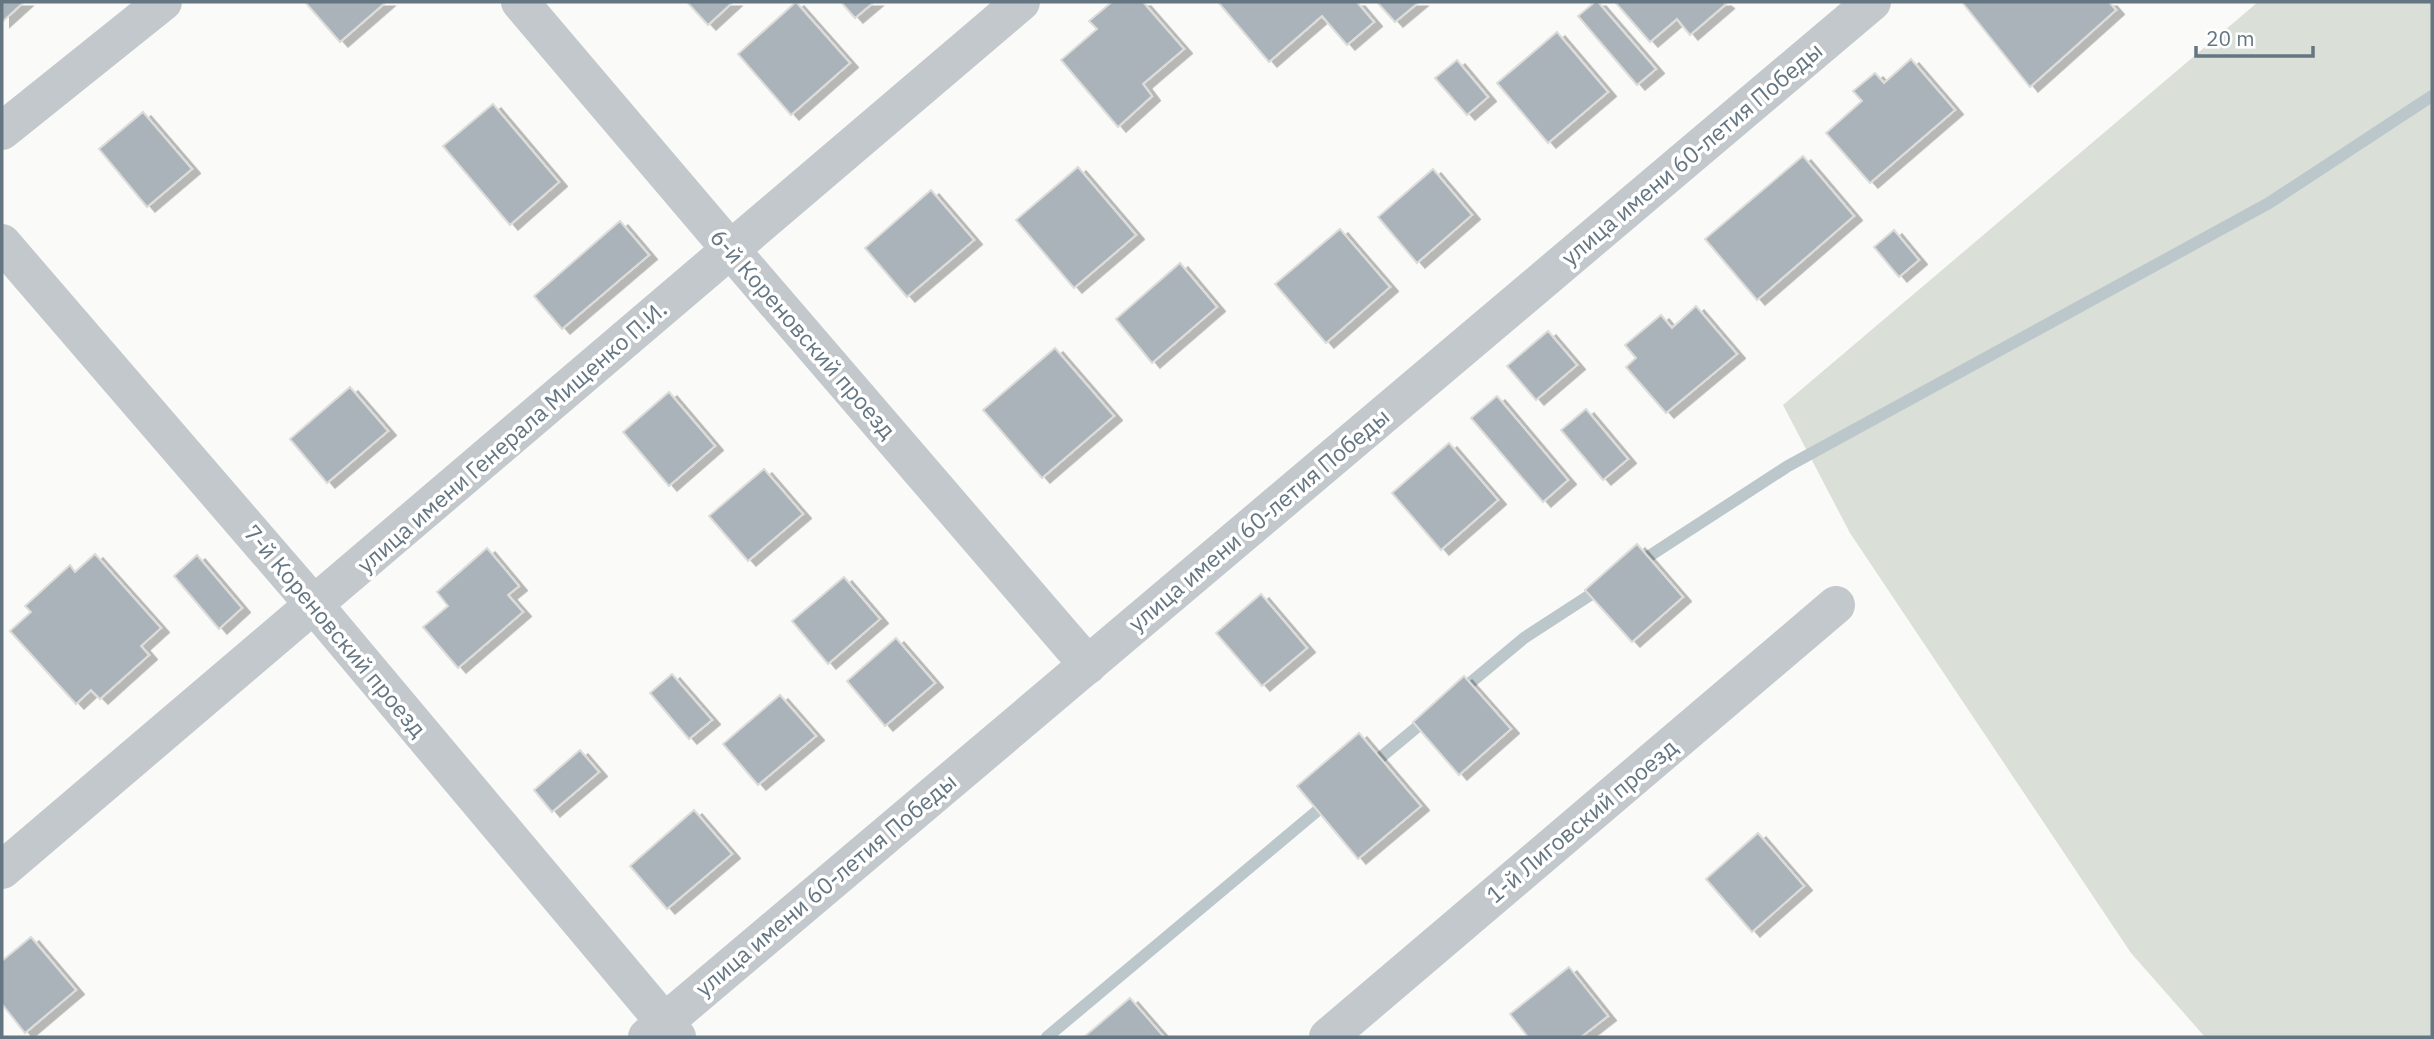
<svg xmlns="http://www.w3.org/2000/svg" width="2434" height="1039" viewBox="0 0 2434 1039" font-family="'IBM Plex Sans',sans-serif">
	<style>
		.green { fill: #dadfd7 }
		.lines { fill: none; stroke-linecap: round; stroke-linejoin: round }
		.stream { stroke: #bbc7cb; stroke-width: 12 }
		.building { fill: #aab3b9; stroke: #dcdcda; stroke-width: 2; filter: url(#shadow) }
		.minor { stroke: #c3c8cc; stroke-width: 38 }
		.labels { text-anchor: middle; stroke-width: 7; stroke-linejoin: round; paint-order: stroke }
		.street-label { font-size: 23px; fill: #657683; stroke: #fff }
	</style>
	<defs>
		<filter id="shadow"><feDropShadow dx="8" dy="4.5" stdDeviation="0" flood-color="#0004"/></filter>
	</defs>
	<rect width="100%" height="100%" fill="#fafaf8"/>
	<path class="green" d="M 2258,2 L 2432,2 L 2432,1037 L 2205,1037 L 2131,953 L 1850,533 L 1783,405 Z"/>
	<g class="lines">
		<g class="stream">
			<path d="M 1637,564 L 1788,466 L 2269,203 L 2432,96"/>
			<path d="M 1458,693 L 1524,638 L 1604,586"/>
			<path d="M 1369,767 L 1428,718"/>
			<path d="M 1047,1037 L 1329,801"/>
		</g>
	</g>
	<g class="building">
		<path d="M 2,2 L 24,2 L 2,22 Z"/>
		<path d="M 305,2 L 386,2 L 340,42 Z"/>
		<path d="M 687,2 L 733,2 L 708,25 Z"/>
		<path d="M 796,2 L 850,63 L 791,115 L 738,54 Z"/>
		<path d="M 841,2 L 874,2 L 855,18 Z"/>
		<path d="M 1112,2 L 1143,2 L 1184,49 L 1143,84 L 1152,96 L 1118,127 L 1061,60 L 1097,29 L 1089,21 Z"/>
		<path d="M 1218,2 L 1357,2 L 1374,22 L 1347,45 L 1322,16 L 1269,62 Z"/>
		<path d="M 1377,2 L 1419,2 L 1395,22 Z"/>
		<path d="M 1595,2 L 1598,2 L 1656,69 L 1637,85 L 1578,16 Z"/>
		<path d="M 1615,2 L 1723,2 L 1726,4 L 1690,35 L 1677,19 L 1650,42 Z"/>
		<path d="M 1962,2 L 2109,2 L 2116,10 L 2030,87 Z"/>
		<path d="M 1557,32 L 1608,92 L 1548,143 L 1497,83 Z"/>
		<path d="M 1911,59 L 1955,110 L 1870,183 L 1826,133 L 1862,101 L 1853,91 L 1875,73 L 1884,83 Z"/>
		<path d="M 1457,60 L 1488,97 L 1467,115 L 1435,78 Z"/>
		<path d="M 493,104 L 559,182 L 510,225 L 443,146 Z"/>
		<path d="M 143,112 L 192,169 L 147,207 L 99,149 Z"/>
		<path d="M 1803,156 L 1854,216 L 1757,300 L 1705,239 Z"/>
		<path d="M 1078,167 L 1136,235 L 1074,288 L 1016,220 Z"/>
		<path d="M 1433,169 L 1472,215 L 1417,263 L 1378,217 Z"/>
		<path d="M 931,190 L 974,240 L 907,297 L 865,248 Z"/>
		<path d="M 620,221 L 649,255 L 562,329 L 534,296 Z"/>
		<path d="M 1340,229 L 1390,287 L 1326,343 L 1275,284 Z"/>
		<path d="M 1894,230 L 1919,260 L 1899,277 L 1874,247 Z"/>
		<path d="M 1180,263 L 1217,307 L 1152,363 L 1116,319 Z"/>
		<path d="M 1696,306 L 1737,354 L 1666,413 L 1626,367 L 1636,358 L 1625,345 L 1661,315 L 1672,328 Z"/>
		<path d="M 1548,331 L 1577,365 L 1536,400 L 1507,366 Z"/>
		<path d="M 1055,348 L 1114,416 L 1042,478 L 983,410 Z"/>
		<path d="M 350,387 L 388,431 L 327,483 L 290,439 Z"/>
		<path d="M 669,392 L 715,446 L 669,486 L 623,432 Z"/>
		<path d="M 1497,396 L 1568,480 L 1543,502 L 1471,418 Z"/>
		<path d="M 1586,409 L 1628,459 L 1603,480 L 1561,430 Z"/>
		<path d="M 1449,443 L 1498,500 L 1441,550 L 1392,493 Z"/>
		<path d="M 764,469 L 803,514 L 748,561 L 709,516 Z"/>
		<path d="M 1637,544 L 1683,597 L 1632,642 L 1585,590 Z"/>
		<path d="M 487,548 L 519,586 L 508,595 L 523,612 L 458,668 L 423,627 L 448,606 L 437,592 Z"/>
		<path d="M 95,554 L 161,628 L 141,646 L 149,655 L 100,699 L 91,690 L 76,704 L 10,631 L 31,612 L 25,606 L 70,565 L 75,572 Z"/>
		<path d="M 197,555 L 242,608 L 219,629 L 174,576 Z"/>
		<path d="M 844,577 L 880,619 L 828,664 L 792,621 Z"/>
		<path d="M 1261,594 L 1307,648 L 1262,686 L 1216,633 Z"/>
		<path d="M 896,638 L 935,683 L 885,726 L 847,681 Z"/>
		<path d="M 672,674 L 712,720 L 689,739 L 650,693 Z"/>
		<path d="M 1464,676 L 1511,729 L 1459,775 L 1413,722 Z"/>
		<path d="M 780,695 L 816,736 L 758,785 L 723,744 Z"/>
		<path d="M 1359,733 L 1421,806 L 1358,859 L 1297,786 Z"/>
		<path d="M 580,750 L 599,772 L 552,812 L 534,790 Z"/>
		<path d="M 694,810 L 732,854 L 667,909 L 630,866 Z"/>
		<path d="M 1758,833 L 1804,886 L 1752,932 L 1706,879 Z"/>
		<path d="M 31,937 L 76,990 L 25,1033 L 2,1004 L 2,961 Z"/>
		<path d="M 1569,967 L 1608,1016 L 1581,1037 L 1528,1037 L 1510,1014 Z"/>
		<path d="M 1130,998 L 1164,1037 L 1084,1037 Z"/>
	</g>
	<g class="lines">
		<g class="minor">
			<path d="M 520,2 L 730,249 L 1088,665"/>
			<path d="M 2,131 L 163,2"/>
			<path d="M 2,243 L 315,606 L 677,1037"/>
			<path d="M 2,870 L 1021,2"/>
			<path d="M 647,1037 L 1872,2"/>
			<path d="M 1328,1037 L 1836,605"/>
		</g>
	</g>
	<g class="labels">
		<g class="street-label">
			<text transform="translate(1692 154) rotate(-40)" y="8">улица имени 60-летия Победы</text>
			<text transform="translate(803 334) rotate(49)" y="8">6-й Кореновский проезд</text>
			<text transform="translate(512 437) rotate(-41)" y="8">улица имени Генерала Мищенко П.И.</text>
			<text transform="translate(1259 520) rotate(-40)" y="8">улица имени 60-летия Победы</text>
			<text transform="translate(335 631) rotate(50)" y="8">7-й Кореновский проезд</text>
			<text transform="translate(1582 821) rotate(-40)" y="8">1-й Лиговский проезд</text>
			<text transform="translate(826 885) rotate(-40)" y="8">улица имени 60-летия Победы</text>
		</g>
	</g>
	<rect width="2434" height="1039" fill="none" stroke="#657683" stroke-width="7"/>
	<path d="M2196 46v10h117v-10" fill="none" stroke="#657683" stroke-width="3.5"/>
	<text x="2206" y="46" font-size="21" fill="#657683" stroke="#ffffff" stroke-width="5" paint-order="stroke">20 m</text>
</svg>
